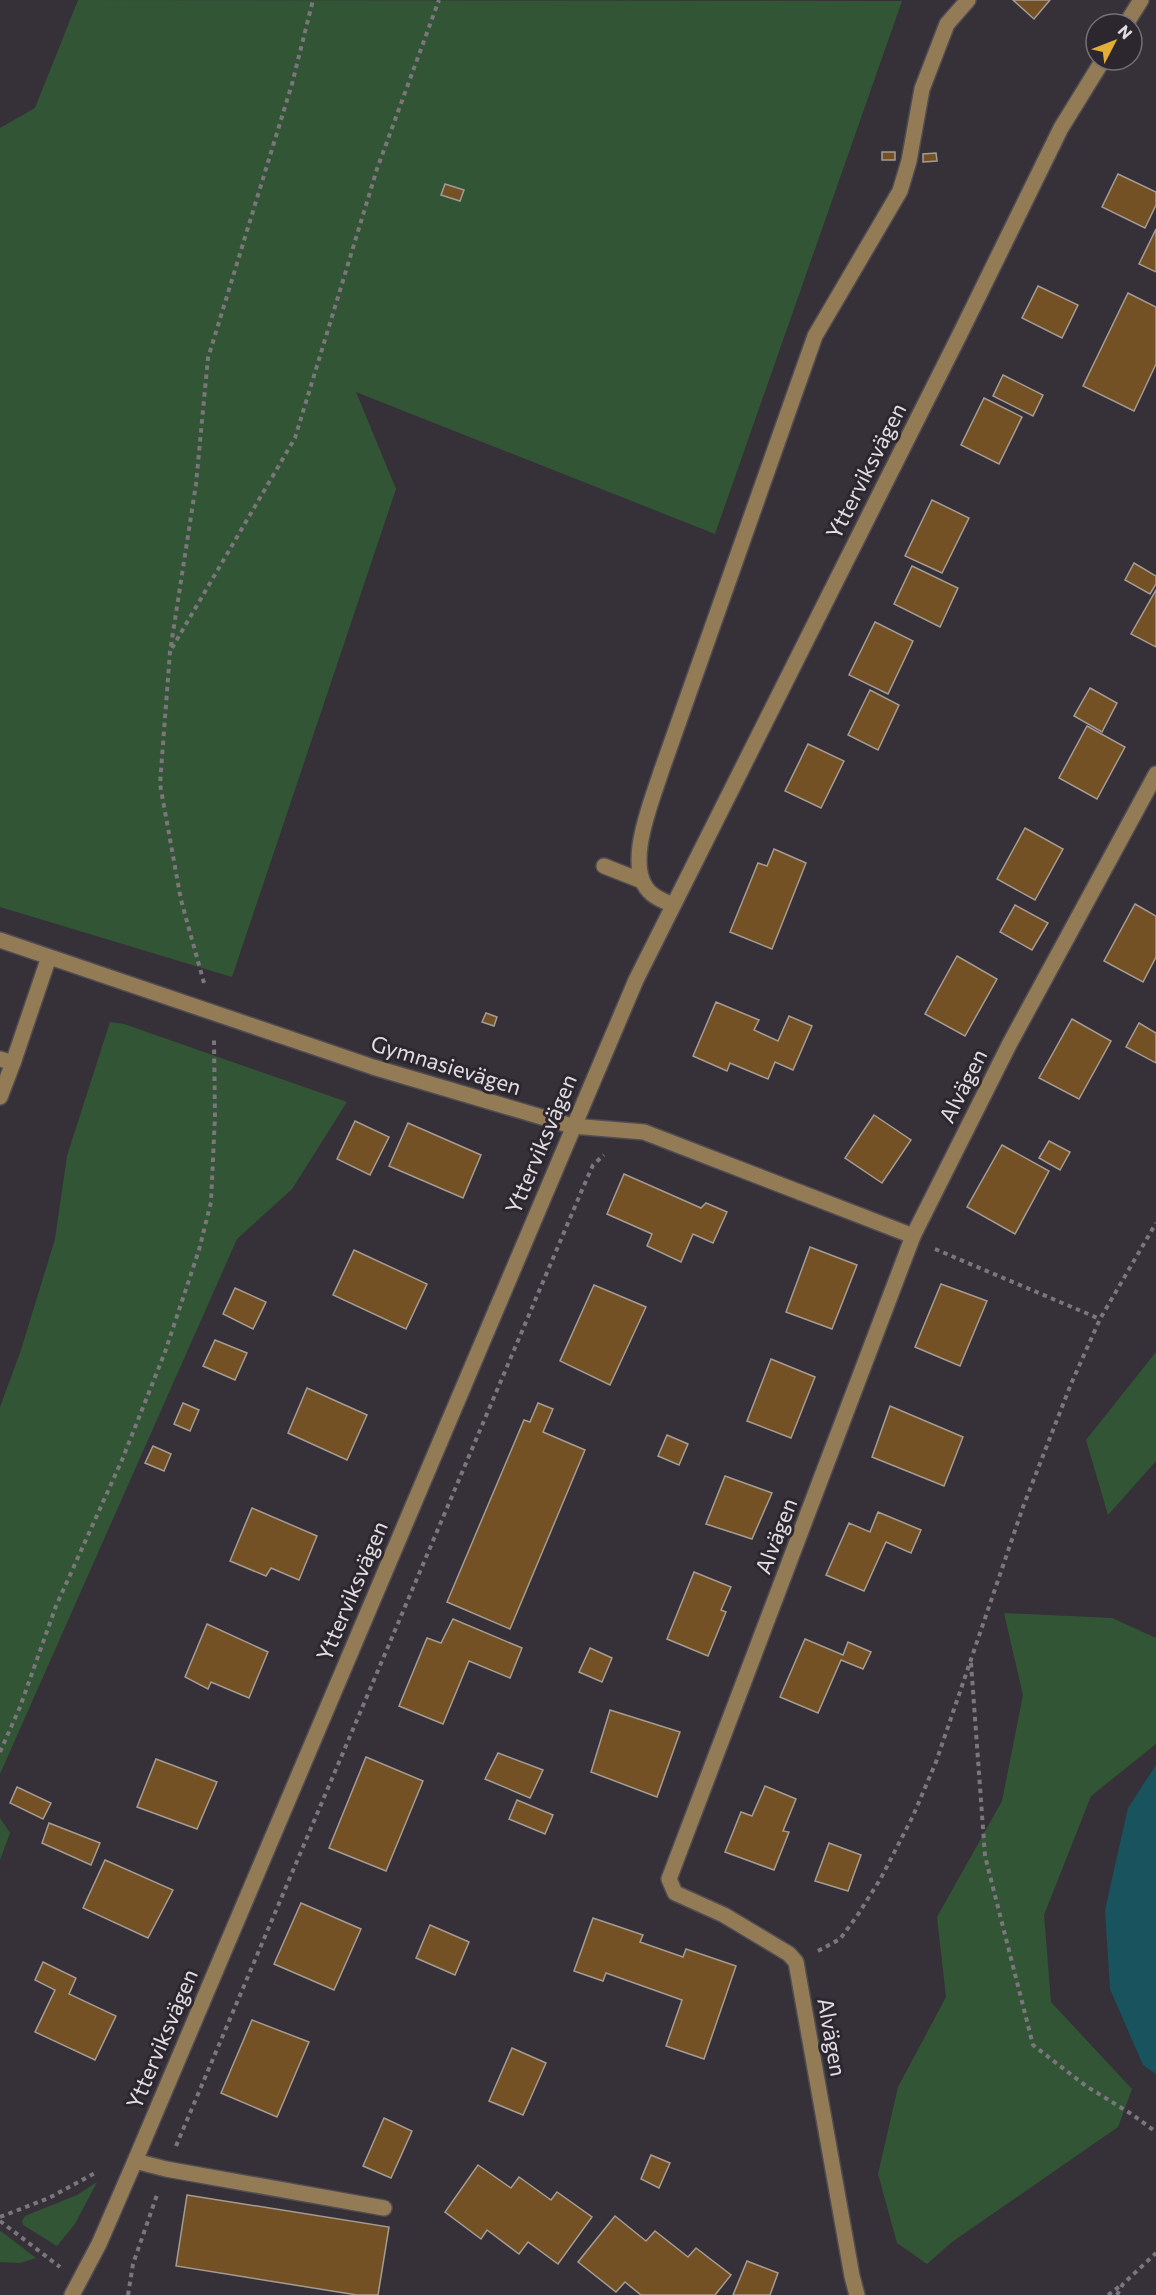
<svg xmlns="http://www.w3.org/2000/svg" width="1156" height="2295" viewBox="0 0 1156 2295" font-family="Commissioner,sans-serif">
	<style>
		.green { fill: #325536 }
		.water { fill: #18535e }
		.building { fill: #745025; stroke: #a49c94; stroke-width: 1.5 }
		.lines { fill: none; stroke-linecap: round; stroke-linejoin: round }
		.minor-casing { stroke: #514d53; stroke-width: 18 }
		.path { stroke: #7b767c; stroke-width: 4; stroke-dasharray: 4.5 4.5; stroke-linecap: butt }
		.minor { stroke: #937b55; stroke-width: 15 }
		.labels { text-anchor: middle; stroke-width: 6; stroke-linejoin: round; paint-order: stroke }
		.street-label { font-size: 22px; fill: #e1dde2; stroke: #2c272e }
	</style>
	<rect width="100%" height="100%" fill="#363138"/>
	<g class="green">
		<path d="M 78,0 L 902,1 L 715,534 L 356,392 L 396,489 L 232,977 L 0,907 L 0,128 L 35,108 Z"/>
		<path d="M 110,1022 L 124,1024 L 347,1102 L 292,1189 L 237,1239 L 0,1774 L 0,1407 L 21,1350 L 55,1239 L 67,1156 Z"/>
		<path d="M 1156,1352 L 1156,1461 L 1108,1515 L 1086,1440 Z"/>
		<path d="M 1004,1613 L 1112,1618 L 1156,1638 L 1156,1744 L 1091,1796 L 1044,1915 L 1051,2002 L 1132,2089 L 1118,2127 L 952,2242 L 927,2264 L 897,2243 L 878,2174 L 898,2087 L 946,1997 L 937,1917 L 1002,1801 L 1023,1695 Z"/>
		<path d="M 0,1818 L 10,1833 L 0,1860 Z"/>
		<path d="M 97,2182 L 75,2224 L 57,2246 L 23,2225 L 22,2221 L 25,2216 L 77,2195 Z"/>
		<path d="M 0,2231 L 2,2232 L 36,2258 L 20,2263 L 0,2262 Z"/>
	</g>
	<path class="water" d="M 1156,1765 L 1156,2074 L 1143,2065 L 1110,1989 L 1105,1910 L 1128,1808 Z"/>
	<g class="building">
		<path d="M 1013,0 L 1050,0 L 1034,19 Z"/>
		<rect x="882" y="152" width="13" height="8"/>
		<path d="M 936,153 L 937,161 L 923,162 L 923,154 Z"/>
		<path d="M 1118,174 L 1156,192 L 1156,205 L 1145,228 L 1102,207 Z"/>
		<path d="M 445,184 L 464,190 L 460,201 L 441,195 Z"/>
		<path d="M 1156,229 L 1156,272 L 1139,264 Z"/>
		<path d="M 1038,286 L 1078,305 L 1062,338 L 1022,318 Z"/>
		<path d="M 1128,293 L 1156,307 L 1156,364 L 1134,411 L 1083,386 Z"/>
		<path d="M 1003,375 L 1043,395 L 1033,416 L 993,396 Z"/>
		<path d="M 984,398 L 1022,417 L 999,464 L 961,445 Z"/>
		<path d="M 932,500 L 969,518 L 942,573 L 905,556 Z"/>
		<path d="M 1134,563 L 1156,576 L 1156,584 L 1150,594 L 1125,580 Z"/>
		<path d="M 912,566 L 958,588 L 940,627 L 894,604 Z"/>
		<path d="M 1156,590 L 1156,647 L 1131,634 Z"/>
		<path d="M 875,622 L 913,641 L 888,694 L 849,675 Z"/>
		<path d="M 1090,688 L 1117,703 L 1102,732 L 1074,716 Z"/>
		<path d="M 870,690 L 899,705 L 878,750 L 848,735 Z"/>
		<path d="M 1087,726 L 1125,747 L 1097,799 L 1059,778 Z"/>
		<path d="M 808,744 L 844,761 L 821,808 L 785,791 Z"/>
		<path d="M 1025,828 L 1063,849 L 1035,900 L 997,879 Z"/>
		<path d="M 774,849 L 806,863 L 772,949 L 730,932 L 758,863 L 767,866 Z"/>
		<path d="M 1135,904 L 1156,916 L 1156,957 L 1143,982 L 1104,961 Z"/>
		<path d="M 1015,905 L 1048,923 L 1032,950 L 1000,932 Z"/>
		<path d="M 957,956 L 997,979 L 965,1036 L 925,1014 Z"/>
		<path d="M 716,1002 L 759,1020 L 754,1030 L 778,1041 L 789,1016 L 812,1026 L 793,1070 L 775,1062 L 768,1079 L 730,1063 L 727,1071 L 693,1056 Z"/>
		<path d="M 486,1013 L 497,1017 L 494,1026 L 482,1022 Z"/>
		<path d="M 1072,1019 L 1111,1041 L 1079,1099 L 1039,1078 Z"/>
		<path d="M 1139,1023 L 1156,1033 L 1156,1063 L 1126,1047 Z"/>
		<path d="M 874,1115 L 911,1140 L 882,1183 L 845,1158 Z"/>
		<path d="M 355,1121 L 389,1137 L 370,1175 L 337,1159 Z"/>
		<path d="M 408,1123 L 481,1155 L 463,1198 L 389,1166 Z"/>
		<path d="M 1049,1141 L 1070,1152 L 1060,1170 L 1039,1158 Z"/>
		<path d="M 1002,1145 L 1049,1171 L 1015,1234 L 967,1207 Z"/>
		<path d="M 624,1174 L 701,1208 L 706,1203 L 727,1212 L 713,1243 L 693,1234 L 681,1262 L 647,1246 L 652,1234 L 607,1214 Z"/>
		<path d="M 810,1247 L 857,1265 L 832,1329 L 786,1312 Z"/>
		<path d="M 354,1250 L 427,1284 L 406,1329 L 333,1295 Z"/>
		<path d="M 941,1284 L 987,1301 L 960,1366 L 915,1347 Z"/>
		<path d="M 594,1285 L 646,1307 L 610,1385 L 560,1361 Z"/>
		<path d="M 235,1288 L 266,1302 L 253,1329 L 223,1314 Z"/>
		<path d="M 215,1340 L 247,1353 L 235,1380 L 203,1366 Z"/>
		<path d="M 771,1359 L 815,1377 L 791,1438 L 747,1421 Z"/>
		<path d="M 307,1388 L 367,1415 L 347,1460 L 288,1433 Z"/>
		<path d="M 183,1403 L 199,1410 L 190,1431 L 174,1424 Z"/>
		<path d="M 538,1403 L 553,1409 L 543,1432 L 585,1450 L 510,1629 L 447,1602 L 524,1420 L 530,1422 Z"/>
		<path d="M 890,1406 L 963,1437 L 944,1486 L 872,1457 Z"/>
		<path d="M 667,1435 L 688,1444 L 679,1465 L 658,1456 Z"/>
		<path d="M 153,1446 L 171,1454 L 164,1471 L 145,1463 Z"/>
		<path d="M 725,1476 L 772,1493 L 752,1539 L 706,1524 Z"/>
		<path d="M 252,1508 L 317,1536 L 299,1580 L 271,1568 L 266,1576 L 230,1561 Z"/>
		<path d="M 878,1512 L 921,1530 L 911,1553 L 886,1542 L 864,1591 L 826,1575 L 849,1523 L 870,1532 Z"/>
		<path d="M 694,1572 L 731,1587 L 721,1610 L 726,1612 L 708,1656 L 667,1639 Z"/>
		<path d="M 453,1619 L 522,1648 L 510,1678 L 469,1661 L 443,1724 L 399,1706 L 427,1638 L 441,1643 Z"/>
		<path d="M 207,1624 L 268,1652 L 249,1698 L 211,1682 L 208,1689 L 185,1677 Z"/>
		<path d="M 805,1639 L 843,1655 L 848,1642 L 871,1652 L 863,1669 L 841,1660 L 818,1713 L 780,1697 Z"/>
		<path d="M 590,1648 L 612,1658 L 602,1682 L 579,1672 Z"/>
		<path d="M 610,1710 L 680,1732 L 657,1797 L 591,1772 Z"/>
		<path d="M 498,1753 L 543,1770 L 530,1798 L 485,1779 Z"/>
		<path d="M 366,1757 L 423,1781 L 386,1871 L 329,1848 Z"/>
		<path d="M 156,1759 L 217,1782 L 197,1829 L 137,1807 Z"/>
		<path d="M 765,1786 L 796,1799 L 783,1831 L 789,1832 L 774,1870 L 725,1852 L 741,1812 L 752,1816 Z"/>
		<path d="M 17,1787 L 51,1803 L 43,1819 L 10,1803 Z"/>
		<path d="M 517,1800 L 553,1815 L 545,1834 L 509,1819 Z"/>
		<path d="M 49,1823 L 100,1843 L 91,1865 L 42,1843 Z"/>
		<path d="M 829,1843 L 861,1855 L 848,1891 L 815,1881 Z"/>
		<path d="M 105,1860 L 173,1890 L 148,1938 L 83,1908 Z"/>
		<path d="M 301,1903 L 361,1929 L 334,1990 L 274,1964 Z"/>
		<path d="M 593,1918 L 643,1935 L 640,1942 L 683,1957 L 686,1949 L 736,1966 L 704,2059 L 666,2046 L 682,2000 L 606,1973 L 603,1981 L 574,1971 Z"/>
		<path d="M 430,1925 L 469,1942 L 455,1975 L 416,1958 Z"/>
		<path d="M 43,1962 L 76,1978 L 69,1994 L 116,2016 L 95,2060 L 35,2032 L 55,1990 L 35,1980 Z"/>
		<path d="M 252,2020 L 309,2042 L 277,2117 L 221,2093 Z"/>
		<path d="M 512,2048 L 546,2063 L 523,2115 L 489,2101 Z"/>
		<path d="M 384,2118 L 412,2131 L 391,2178 L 363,2166 Z"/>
		<path d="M 651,2155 L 670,2163 L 659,2188 L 641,2179 Z"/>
		<path d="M 478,2165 L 511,2188 L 519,2177 L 551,2200 L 557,2192 L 592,2217 L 558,2264 L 528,2242 L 519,2254 L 487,2230 L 481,2239 L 445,2212 Z"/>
		<path d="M 187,2195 L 389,2227 L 378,2295 L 357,2295 L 176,2266 Z"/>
		<path d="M 615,2216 L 646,2241 L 655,2231 L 688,2257 L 696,2248 L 731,2275 L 715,2295 L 641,2295 L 625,2282 L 616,2292 L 578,2262 Z"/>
		<path d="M 747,2261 L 778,2273 L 770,2295 L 733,2295 Z"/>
	</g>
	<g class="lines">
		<g class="minor-casing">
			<g id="minor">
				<path d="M 1126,24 L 1141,0"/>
				<path d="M 604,866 L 642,881"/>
				<path d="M 673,905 C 666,902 658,899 652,894 C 622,870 652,801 661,772 L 815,336 L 900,191 L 909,161 L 922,89 L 947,24 L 968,0"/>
				<path d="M 0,940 L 373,1067 L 572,1126 L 644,1132 L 913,1236"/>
				<path d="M 0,1059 L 13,1063 L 0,1097"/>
				<path d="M 13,1063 L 49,957"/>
				<path d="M 135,2161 L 166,2169 L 384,2208"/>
				<path d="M 72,2295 L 99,2244 L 135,2161 L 636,980 L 962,330 L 1061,128 L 1103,60"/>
				<path d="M 857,2295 L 852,2276 L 796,1962 L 789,1954 L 724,1915 L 675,1893 L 669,1879 L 913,1236 L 1010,1043 L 1156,774"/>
			</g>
		</g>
		<g class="path">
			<path d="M 172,648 L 295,438 L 377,169 L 439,0"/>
			<path d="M 204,983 L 181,900 L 160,784 L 170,652 L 196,484 L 208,358 L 292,84 L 313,0"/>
			<path d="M 935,1249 L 1100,1319"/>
			<path d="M 971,1663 L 985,1856 L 1033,2045 L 1086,2086 L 1133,2115 L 1156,2132"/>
			<path d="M 0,1752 L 20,1707 L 56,1606 L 122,1460 L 165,1352 L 199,1250 L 211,1202 L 215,1116 L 214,1040"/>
			<path d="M 818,1951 L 840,1939 L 857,1916 L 881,1878 L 913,1816 L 936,1762 L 1023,1507 L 1071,1384 L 1100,1319 L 1156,1223"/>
			<path d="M 176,2146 L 582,1190 L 593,1165 L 604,1155"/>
			<path d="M 0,2217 L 49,2198 L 95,2173"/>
			<path d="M 0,2221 L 60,2267"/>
			<path d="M 128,2295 L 133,2264 L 158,2192"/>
			<path d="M 1108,2295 L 1120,2286"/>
			<path d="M 1117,2295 L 1123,2284 L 1156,2253"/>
		</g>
		<use href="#minor" class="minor"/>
	</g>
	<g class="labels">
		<g class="street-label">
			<text transform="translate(866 471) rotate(-63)" y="8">Ytterviksvägen</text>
			<text transform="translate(446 1065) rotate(17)" y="8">Gymnasievägen</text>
			<text transform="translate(963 1086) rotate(-63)" y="8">Alvägen</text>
			<text transform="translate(541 1144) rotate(-67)" y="8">Ytterviksvägen</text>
			<text transform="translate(776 1536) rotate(-69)" y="8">Alvägen</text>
			<text transform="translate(352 1591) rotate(-67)" y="8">Ytterviksvägen</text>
			<text transform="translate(832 2037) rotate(80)" y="8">Alvägen</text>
			<text transform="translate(162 2039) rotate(-67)" y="8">Ytterviksvägen</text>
		</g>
	</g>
	<g transform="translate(1114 42) rotate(48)"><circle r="28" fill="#2c272e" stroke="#747076" stroke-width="1.5"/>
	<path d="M0-4.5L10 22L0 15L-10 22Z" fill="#e3ae35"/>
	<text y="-9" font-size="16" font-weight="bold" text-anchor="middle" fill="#e1dde2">N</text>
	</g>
</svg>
